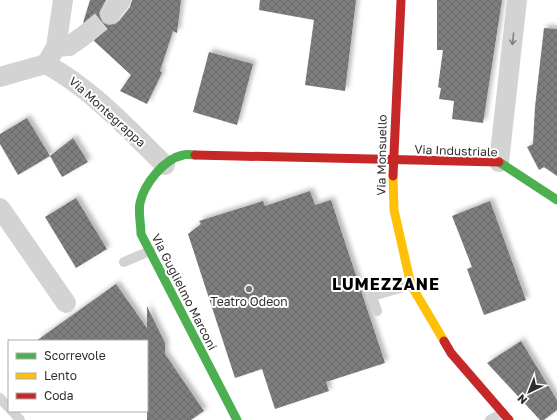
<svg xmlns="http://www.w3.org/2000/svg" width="557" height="420" viewBox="0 0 557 420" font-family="'Golos Text',sans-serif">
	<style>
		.building { fill: url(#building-cross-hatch); filter: url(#shadow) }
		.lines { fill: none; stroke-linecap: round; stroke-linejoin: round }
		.street-tunnel { stroke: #d5d5d5; stroke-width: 20; stroke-dasharray: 20 10; stroke-linecap: butt }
		.lane { stroke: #d3d3d3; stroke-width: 10 }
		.street { stroke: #d3d3d3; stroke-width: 20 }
		.fast { stroke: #4caf50; stroke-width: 9 }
		.slow { stroke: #ffc107; stroke-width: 9 }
		.jam { stroke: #c62828; stroke-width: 9 }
		.oneway { stroke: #808080 }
		.poi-dot { fill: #777; stroke: #fff; stroke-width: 1.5 }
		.labels { text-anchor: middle; stroke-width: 4; stroke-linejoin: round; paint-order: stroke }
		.street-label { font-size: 12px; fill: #2e2e2e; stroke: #fff }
		.poi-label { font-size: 12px; fill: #2e2e2e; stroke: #fff }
		.district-label { font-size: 16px; font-weight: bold; letter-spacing: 1px; fill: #000; stroke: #fff }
	</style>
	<defs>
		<pattern id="building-cross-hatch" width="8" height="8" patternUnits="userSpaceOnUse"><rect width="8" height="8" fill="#7e7e7e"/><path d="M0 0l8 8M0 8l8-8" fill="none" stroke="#686868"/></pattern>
		<filter id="shadow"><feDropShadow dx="3.5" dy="-3.5" stdDeviation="2" flood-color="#0004"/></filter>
	</defs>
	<rect width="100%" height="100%" fill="#fff"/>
	<g class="building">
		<path d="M 90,0 L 106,0 L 99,13 L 103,23 L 109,25 L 115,24 L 119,21 L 130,7 L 132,0 L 181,0 L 177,33 L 173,31 L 160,71 L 162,73 L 147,104 L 120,91 L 131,75 L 94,41 L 97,33 L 95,27 L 90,23 L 83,23 Z"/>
		<path d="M 260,0 L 356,0 L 345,91 L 305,85 L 314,20 L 259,10 Z"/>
		<path d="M 437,0 L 502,0 L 483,123 L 452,119 L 454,101 L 439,99 L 441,88 L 438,87 L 443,50 L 437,50 Z"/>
		<path d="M 544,28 L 557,29 L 557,176 L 544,167 L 539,170 L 527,147 L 533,144 L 535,107 Z"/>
		<path d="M 209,52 L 253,64 L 237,125 L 193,112 Z"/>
		<path d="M 27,118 L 50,156 L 18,175 L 0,144 L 0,134 Z"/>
		<path d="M 73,138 L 88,162 L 62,177 L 50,156 Z"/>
		<path d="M 310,191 L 315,205 L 331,200 L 385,363 L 326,382 L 329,391 L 275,409 L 262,369 L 235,378 L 188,234 L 201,224 L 199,221 L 263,201 L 265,206 Z"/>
		<path d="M 76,198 L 107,249 L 76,268 L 45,217 Z"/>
		<path d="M 490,201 L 526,300 L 484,315 L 467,269 L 472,267 L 452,216 Z"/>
		<path d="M 116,284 L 147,328 L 147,306 L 165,343 L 165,354 L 204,411 L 191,420 L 147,420 L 147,341 L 36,341 Z"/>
		<path d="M 521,341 L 557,400 L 557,410 L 544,420 L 540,420 L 487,363 Z"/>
	</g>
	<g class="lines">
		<path class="street-tunnel" d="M 86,34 L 110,14"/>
		<g class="lane">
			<path d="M 124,262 L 150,251"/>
			<path d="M 368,286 L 377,311"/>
			<path d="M 372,296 L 411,285"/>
			<path d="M 0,398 L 9,408"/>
			<path d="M 12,411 L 20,420"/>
			<path d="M 490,420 L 503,413"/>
		</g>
		<g class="street">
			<path d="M 110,14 L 121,0"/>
			<path d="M 56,47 L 69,46 L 86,34"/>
			<path d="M 46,64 L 56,47 L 63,0"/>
			<path d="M 0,77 L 46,64 C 93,90 127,128 165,165"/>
			<path d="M 499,162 L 517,0"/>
			<path d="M 0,208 L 66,303"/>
		</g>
		<g class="fast">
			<path d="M 195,155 C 192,155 187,154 183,155 C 164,159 144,184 140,203 C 138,213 141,224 141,234 L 237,420"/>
			<path d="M 499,162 L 557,200"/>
		</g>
		<path class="slow" d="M 393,176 L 394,210 L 411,285 L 444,341"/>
		<g class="jam">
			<path d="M 195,155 L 499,162"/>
			<path d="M 393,176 L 401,0"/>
			<path d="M 444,341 L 451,353 L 509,420"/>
		</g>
	</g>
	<defs><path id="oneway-shaft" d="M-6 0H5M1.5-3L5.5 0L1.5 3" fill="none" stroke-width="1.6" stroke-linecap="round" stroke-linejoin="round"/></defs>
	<use class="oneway" href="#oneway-shaft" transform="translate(513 39) rotate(96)"/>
	<circle class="poi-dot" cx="249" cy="289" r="4"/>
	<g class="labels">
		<g class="street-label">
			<text transform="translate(107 112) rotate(42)" y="4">Via Montegrappa</text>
			<text transform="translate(456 151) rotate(2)" y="4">Via Industriale</text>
			<text transform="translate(382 155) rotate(-89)" y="4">Via Monsuello</text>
			<text transform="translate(184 292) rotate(63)" y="4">Via Guglielmo Marconi</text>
		</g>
		<g class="poi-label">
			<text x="249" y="306">Teatro Odeon</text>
		</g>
		<g class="district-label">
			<text x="386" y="290">LUMEZZANE</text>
		</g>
	</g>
	<rect x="8" y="340" width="140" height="72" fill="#ffffff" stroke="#ababab"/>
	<rect x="16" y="353" width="20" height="6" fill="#4caf50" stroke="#ababab"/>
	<text x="44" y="360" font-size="12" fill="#2e2e2e">Scorrevole</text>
	<rect x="16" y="373" width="20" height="6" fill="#ffc107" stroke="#ababab"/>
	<text x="44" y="380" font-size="12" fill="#2e2e2e">Lento</text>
	<rect x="16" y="393" width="20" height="6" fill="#c62828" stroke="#ababab"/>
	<text x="44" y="400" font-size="12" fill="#2e2e2e">Coda</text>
	<g transform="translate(529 392) rotate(223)" stroke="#ffffff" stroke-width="3" paint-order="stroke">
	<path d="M0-3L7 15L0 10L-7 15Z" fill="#2e2e2e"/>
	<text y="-6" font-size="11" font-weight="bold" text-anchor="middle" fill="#2e2e2e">N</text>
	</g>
</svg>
